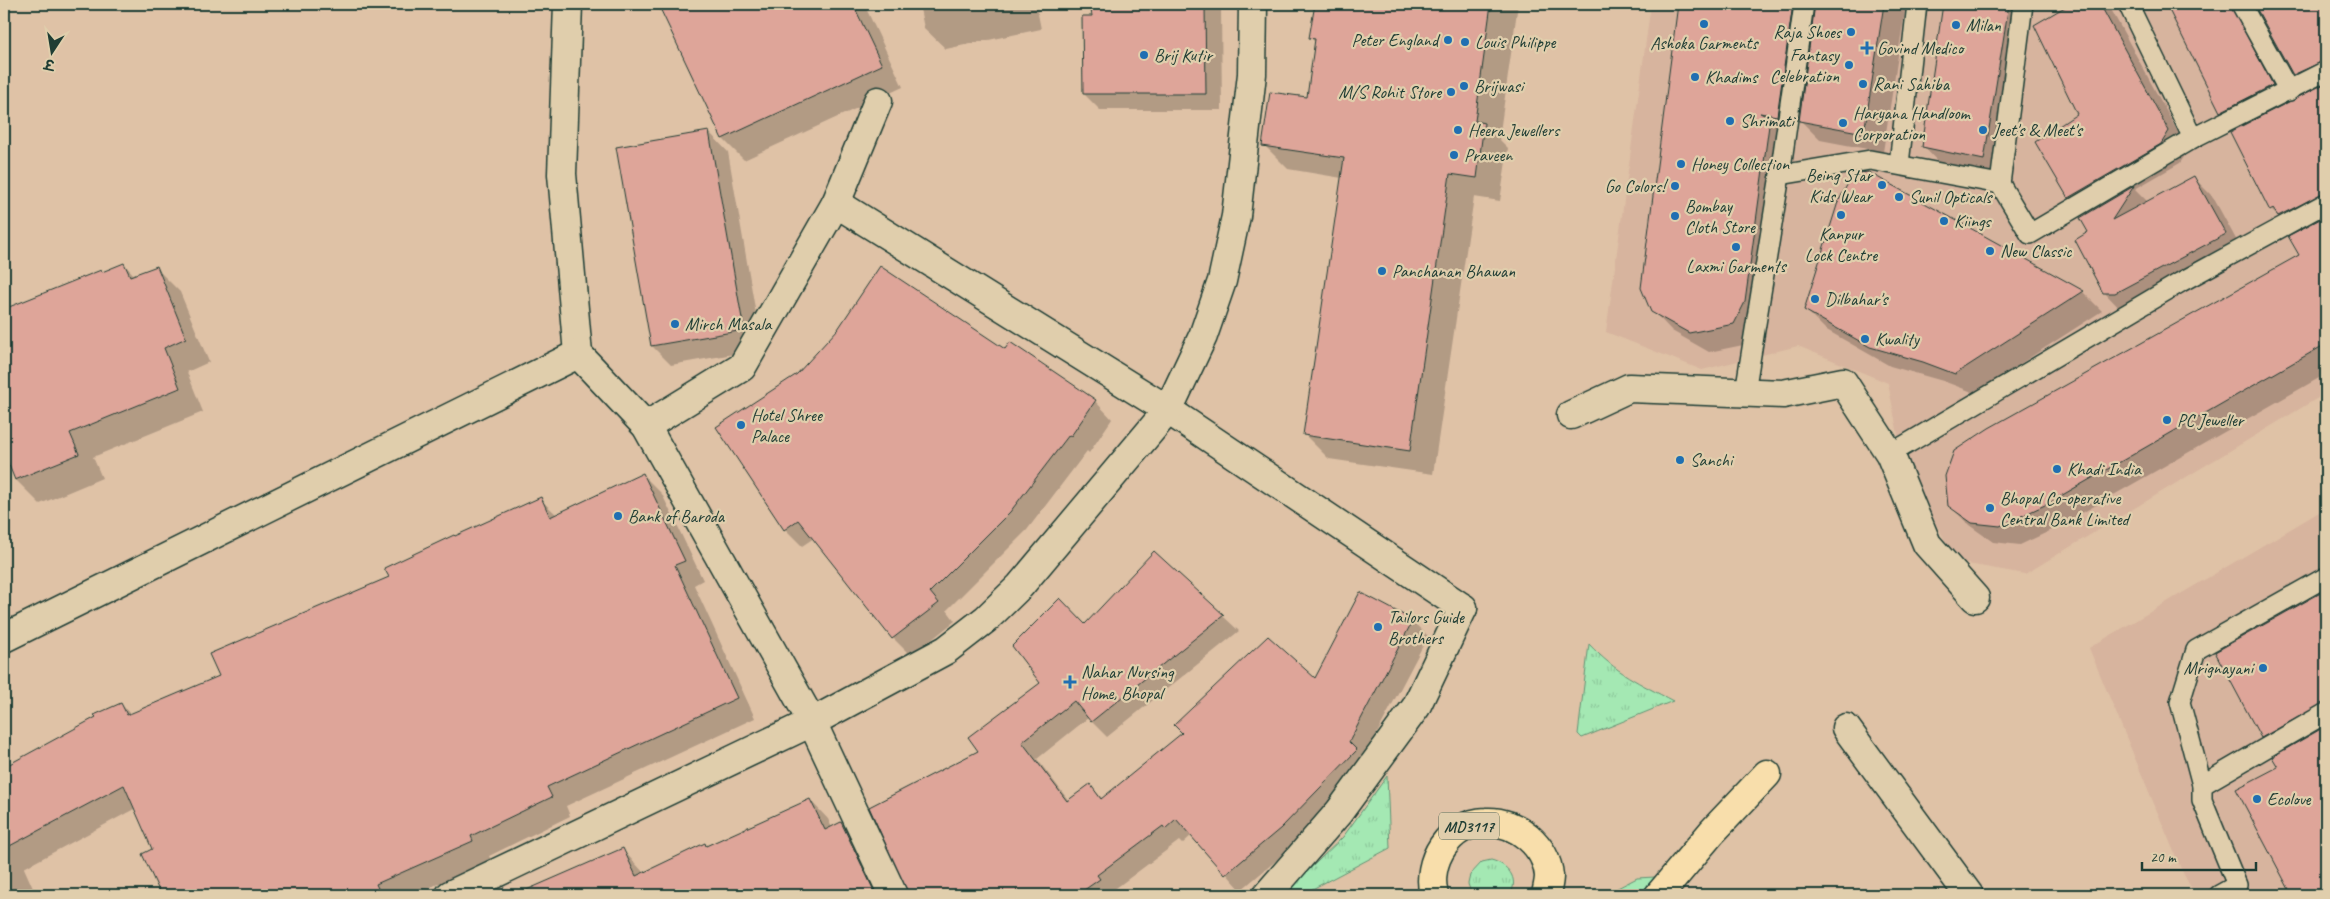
<svg xmlns="http://www.w3.org/2000/svg" width="2330" height="899" viewBox="0 0 2330 899" font-family="Caveat,'Playpen Sans Deva',sans-serif">
	<style>
		.built { fill: #d7b49e }
		.grass { fill: url(#grass-tufts); stroke: #629274 }
		.shadow { fill: #0003; fill-rule: evenodd }
		.building { fill: #dea599; stroke: #1f3d34 }
		.lines { fill: none; stroke-linecap: round; stroke-linejoin: round }
		.lane-casing { stroke: #1f3d34; stroke-width: 22 }
		.street-casing { stroke: #1f3d34; stroke-width: 31 }
		.secondary-casing { stroke: #1f3d34; stroke-width: 31 }
		.primary-casing { stroke: #1f3d34; stroke-width: 31 }
		.lane { stroke: #e0ceac; stroke-width: 19 }
		.street { stroke: #e0ceac; stroke-width: 28 }
		.secondary { stroke: #e0ceac; stroke-width: 28 }
		.primary { stroke: #f8deab; stroke-width: 28 }
		.poi-dot { fill: #1f6fb2; stroke: #e0ceac; stroke-width: 2 }
		.labels { text-anchor: middle; stroke-width: 4.5; stroke-linejoin: round; paint-order: stroke }
		.shield { fill: #e0ceac; stroke: #596858; stroke-width: 1 }
		.shield-label { font-size: 16px; font-weight: bold; fill: #1f3d34 }
		.poi-label { font-size: 18px; fill: #1f3d34; stroke: #e0ceac; text-anchor: start }
	</style>
	<defs>
		<pattern id="grass-tufts" width="24" height="20" patternUnits="userSpaceOnUse" patternTransform="scale(1.25)"><rect width="24" height="20" fill="#a4e8b3"/><path d="M3 7l-1-3M5 7V3M7 7l1-3M15 17l-1-3M17 17v-4M19 17l1-3" fill="none" stroke="#8dc89b"/></pattern>
	</defs>
	<rect width="100%" height="100%" fill="#dfc2a6"/>
	<filter id="ink" filterUnits="userSpaceOnUse"><feTurbulence type="fractalNoise" baseFrequency=".02" numOctaves="2"/><feDisplacementMap in="SourceGraphic" scale="10" xChannelSelector="R" yChannelSelector="G"/><feConvolveMatrix kernelMatrix="1 2 1 2 8 2 1 2 1" color-interpolation-filters="sRGB"/></filter>
	<g filter="url(#ink)">
		<g class="built">
			<path d="M 1651,4 L 2326,4 L 2326,393 L 2025,574 L 1957,562 L 1904,466 L 1888,383 L 1798,346 L 1702,370 L 1606,332 Z"/>
			<path d="M 2326,508 L 2326,895 L 2195,895 L 2182,871 L 2089,648 Z"/>
		</g>
		<g class="grass">
			<path d="M 1589,644 C 1616,673 1639,683 1673,701 L 1582,738 L 1578,734 Z"/>
			<path d="M 1387,776 L 1390,848 L 1301,895 L 1285,895 L 1295,883 L 1343,837 Z"/>
			<path d="M 1491,860 C 1507,864 1520,878 1510,895 L 1472,895 L 1468,884 L 1470,875 L 1482,862 Z"/>
			<path d="M 1655,877 L 1639,895 L 1604,895 L 1637,878 Z"/>
		</g>
		<g class="shadow">
			<path d="M 669,4 L 864,4 L 903,87 L 744,160 L 723,139 L 661,7 Z"/>
			<path d="M 919,4 L 1036,4 L 1041,29 L 946,49 L 924,28 Z"/>
			<path d="M 1091,4 L 1232,4 L 1221,6 L 1222,110 L 1100,110 L 1084,94 L 1093,17 Z"/>
			<path d="M 1316,4 L 1518,4 L 1499,139 L 1508,148 L 1500,201 L 1474,197 L 1433,474 L 1329,459 L 1305,435 L 1342,178 L 1288,169 L 1264,145 L 1308,98 L 1316,43 L 1310,37 Z"/>
			<path d="M 1679,4 L 1906,4 L 1883,152 L 1820,140 L 1798,118 L 1796,135 L 1782,132 L 1753,343 L 1709,352 L 1672,331 L 1653,311 L 1642,288 Z"/>
			<path d="M 1944,4 L 2031,4 L 2003,179 L 1942,166 L 1923,146 Z"/>
			<path d="M 2072,4 L 2104,4 L 2112,11 L 2188,151 L 2180,163 L 2135,189 L 2148,202 L 2194,178 L 2213,197 L 2244,254 L 2123,312 L 2104,292 L 2087,215 L 2069,198 L 2037,143 L 2078,115 L 2036,26 Z"/>
			<path d="M 2167,4 L 2326,4 L 2326,374 L 2054,529 L 2020,545 L 1993,542 L 1969,525 L 1949,505 L 2300,255 L 2296,233 L 2271,210 L 2239,129 L 2221,111 ZM 2256,13 L 2260,13 L 2294,74 L 2312,92 L 2290,103 L 2250,30 Z"/>
			<path d="M 709,132 L 728,152 L 762,349 L 671,365 L 652,346 Z"/>
			<path d="M 1868,173 L 2083,292 L 2102,311 L 1975,393 L 1943,381 L 1890,366 L 1825,329 L 1806,310 Z"/>
			<path d="M 124,264 L 135,276 L 156,268 L 180,292 L 209,362 L 187,372 L 203,412 L 93,457 L 102,478 L 40,504 L 16,480 L 4,450 L 4,311 L 101,271 L 103,273 Z"/>
			<path d="M 1006,351 L 1095,401 L 1112,419 L 1089,453 L 1087,451 L 1027,530 L 947,610 L 955,621 L 911,656 L 893,638 L 814,538 L 802,546 L 785,529 Z"/>
			<path d="M 643,475 L 662,494 L 703,580 L 694,585 L 755,718 L 566,806 L 570,816 L 489,856 L 491,860 L 413,895 L 162,895 L 143,855 L 154,850 L 136,808 L 24,868 L 36,895 L 4,895 L 4,768 L 121,704 L 131,715 L 221,677 L 455,538 L 540,499 L 557,515 Z"/>
			<path d="M 1154,552 L 1239,631 L 1107,737 L 1088,718 L 1037,759 L 1069,801 L 1089,785 L 1103,799 L 1316,680 L 1412,621 L 1428,636 L 1364,758 L 1372,766 L 1297,843 L 1241,890 L 1192,835 L 1182,844 L 1179,841 L 1112,891 L 1115,895 L 914,895 L 909,890 L 980,751 L 1042,683 L 1086,626 Z"/>
			<path d="M 2326,591 L 2326,895 L 2293,895 L 2237,789 L 2279,768 L 2280,754 L 2262,737 L 2216,653 Z"/>
			<path d="M 810,800 L 828,819 L 832,828 L 841,823 L 860,842 L 885,895 L 520,895 L 623,850 L 644,873 Z"/>
		</g>
		<g class="building">
			<path d="M 658,4 L 853,4 L 882,65 L 722,139 Z"/>
			<path d="M 1090,4 L 1205,4 L 1206,94 L 1083,94 L 1082,16 L 1092,16 Z"/>
			<path d="M 1315,4 L 1491,4 L 1475,121 L 1484,123 L 1477,178 L 1450,174 L 1410,451 L 1303,435 L 1344,158 L 1262,146 L 1270,92 L 1307,97 L 1315,39 L 1309,38 Z"/>
			<path d="M 1678,4 L 1793,4 L 1777,116 L 1760,113 L 1770,118 L 1745,302 L 1734,324 L 1689,333 L 1651,312 L 1641,288 Z"/>
			<path d="M 1815,4 L 1884,4 L 1864,133 L 1799,121 Z"/>
			<path d="M 1943,4 L 2009,4 L 1984,160 L 1922,147 Z"/>
			<path d="M 2070,4 L 2100,4 L 2169,131 L 2161,144 L 2068,198 L 2035,142 L 2077,114 L 2034,25 Z"/>
			<path d="M 2166,4 L 2230,4 L 2273,85 L 2220,112 Z"/>
			<path d="M 2254,4 L 2326,4 L 2326,60 L 2293,75 Z"/>
			<path d="M 2326,83 L 2326,192 L 2278,216 L 2273,209 L 2270,211 L 2230,132 Z"/>
			<path d="M 709,131 L 744,330 L 651,346 L 616,147 Z"/>
			<path d="M 1868,172 L 1961,223 L 2084,291 L 1955,374 L 1923,362 L 1870,347 L 1804,310 L 1838,202 L 1853,174 Z"/>
			<path d="M 2194,176 L 2226,234 L 2115,293 L 2103,293 L 2075,240 L 2088,232 L 2080,218 L 2134,186 L 2112,220 Z"/>
			<path d="M 2326,216 L 2326,344 L 2045,505 L 2000,526 L 1972,523 L 1948,506 L 1945,476 L 1954,451 L 1989,428 L 2299,255 L 2288,236 Z"/>
			<path d="M 124,263 L 130,276 L 157,266 L 186,338 L 164,348 L 180,388 L 70,433 L 79,454 L 15,480 L 4,453 L 4,309 L 101,270 L 102,272 Z"/>
			<path d="M 880,266 L 1005,349 L 1010,342 L 1096,400 L 1071,436 L 1069,435 L 1010,512 L 930,592 L 939,603 L 892,639 L 798,520 L 784,530 L 716,427 L 797,374 L 838,329 Z"/>
			<path d="M 643,473 L 685,561 L 675,565 L 737,698 L 547,787 L 552,797 L 471,836 L 473,841 L 376,884 L 381,895 L 161,895 L 142,854 L 152,849 L 124,785 L 4,849 L 4,767 L 96,717 L 94,715 L 121,703 L 127,715 L 219,676 L 209,654 L 389,577 L 384,568 L 454,535 L 455,536 L 541,497 L 550,517 Z"/>
			<path d="M 1154,551 L 1224,615 L 1091,722 L 1074,701 L 1022,742 L 1067,801 L 1090,784 L 1101,799 L 1182,733 L 1174,725 L 1268,636 L 1315,678 L 1360,592 L 1413,620 L 1349,742 L 1357,750 L 1281,828 L 1225,875 L 1176,819 L 1165,829 L 1163,826 L 1097,875 L 1100,879 L 1077,895 L 908,895 L 869,807 L 978,751 L 968,737 L 1040,683 L 1012,646 L 1060,598 L 1085,624 Z"/>
			<path d="M 2326,590 L 2326,702 L 2261,738 L 2215,652 Z"/>
			<path d="M 2326,726 L 2326,895 L 2292,895 L 2236,789 L 2278,767 L 2272,757 Z"/>
			<path d="M 810,799 L 825,830 L 841,822 L 876,895 L 515,895 L 623,848 L 636,876 L 705,843 L 706,846 Z"/>
		</g>
		<g class="lines">
			<g class="lane-casing">
				<g id="lane">
					<path d="M 2128,4 L 2193,138"/>
					<path d="M 2241,4 L 2289,91"/>
					<path d="M 1899,164 L 1917,4"/>
					<path d="M 1780,175 L 1870,160 L 2000,184 L 2030,234 L 2193,138 L 2326,71"/>
					<path d="M 2000,184 L 2023,4"/>
					<path d="M 1745,392 L 1780,175 L 1804,4"/>
					<path d="M 1890,454 L 2181,282 L 2326,203"/>
					<path d="M 2202,785 L 2326,713"/>
					<path d="M 2219,895 L 2237,885 L 2202,800 L 2202,785 L 2180,702 L 2196,650 L 2326,577"/>
				</g>
			</g>
			<g class="street-casing">
				<g id="street">
					<path d="M 836,203 L 1168,410 L 1463,608"/>
					<path d="M 1571,415 L 1629,388 L 1783,394 L 1843,382 L 1890,454 L 1927,544 L 1975,598"/>
					<path d="M 646,426 L 742,367 L 836,203 L 878,101"/>
					<path d="M 1846,728 L 1969,895"/>
					<path d="M 450,895 L 812,722 L 946,650 L 986,619 L 1020,586 L 1168,410 L 1203,336 L 1222,281 L 1236,216 L 1252,74 L 1253,4"/>
				</g>
			</g>
			<g class="secondary-casing">
				<g id="secondary">
					<path d="M 568,4 L 562,174 L 578,354 L 646,426 L 812,722 L 893,895"/>
					<path d="M 4,638 L 578,354"/>
					<path d="M 1267,895 L 1339,812 L 1416,707 L 1463,608"/>
				</g>
			</g>
			<g class="primary-casing">
				<g id="primary">
					<path d="M 1434,895 C 1425,862 1449,823 1486,822 C 1516,820 1547,846 1549,876 C 1549,882 1547,889 1546,895"/>
					<path d="M 1659,895 L 1712,832 L 1767,774"/>
				</g>
			</g>
			<use href="#lane" class="lane"/>
			<use href="#street" class="street"/>
			<use href="#secondary" class="secondary"/>
			<use href="#primary" class="primary"/>
		</g>
	</g>
	<g class="poi-dot">
		<circle cx="1704" cy="24" r="5"/>
		<circle cx="1956" cy="25" r="5"/>
		<circle cx="1851" cy="32" r="5"/>
		<circle cx="1448" cy="40" r="5"/>
		<circle cx="1465" cy="42" r="5"/>
		<path d="M1864.5 40.5h5v5h5v5h-5v5h-5v-5h-5v-5h5z"/>
		<circle cx="1144" cy="55" r="5"/>
		<circle cx="1849" cy="65" r="5"/>
		<circle cx="1695" cy="77" r="5"/>
		<circle cx="1863" cy="84" r="5"/>
		<circle cx="1464" cy="86" r="5"/>
		<circle cx="1451" cy="92" r="5"/>
		<circle cx="1730" cy="121" r="5"/>
		<circle cx="1843" cy="123" r="5"/>
		<circle cx="1458" cy="130" r="5"/>
		<circle cx="1983" cy="130" r="5"/>
		<circle cx="1454" cy="155" r="5"/>
		<circle cx="1681" cy="164" r="5"/>
		<circle cx="1882" cy="185" r="5"/>
		<circle cx="1675" cy="186" r="5"/>
		<circle cx="1899" cy="197" r="5"/>
		<circle cx="1841" cy="215" r="5"/>
		<circle cx="1675" cy="216" r="5"/>
		<circle cx="1944" cy="221" r="5"/>
		<circle cx="1736" cy="247" r="5"/>
		<circle cx="1990" cy="251" r="5"/>
		<circle cx="1382" cy="271" r="5"/>
		<circle cx="1815" cy="299" r="5"/>
		<circle cx="675" cy="324" r="5"/>
		<circle cx="1865" cy="339" r="5"/>
		<circle cx="2167" cy="420" r="5"/>
		<circle cx="741" cy="425" r="5"/>
		<circle cx="1680" cy="460" r="5"/>
		<circle cx="2057" cy="469" r="5"/>
		<circle cx="1990" cy="508" r="5"/>
		<circle cx="618" cy="516" r="5"/>
		<circle cx="1378" cy="627" r="5"/>
		<circle cx="2263" cy="668" r="5"/>
		<path d="M1067.5 674.5h5v5h5v5h-5v5h-5v-5h-5v-5h5z"/>
		<circle cx="2257" cy="799" r="5"/>
	</g>
	<g class="labels">
		<rect class="shield" x="1439" y="812.5" width="60" height="27" rx="4"/>
		<g class="shield-label">
			<text x="1469" y="832">MD3117</text>
		</g>
		<g class="poi-label">
			<text x="1966" y="31">Milan</text>
			<text x="1841" y="38" text-anchor="end">Raja Shoes</text>
			<text x="1438" y="46" text-anchor="end">Peter England</text>
			<text x="1475" y="48">Louis Philippe</text>
			<text x="1704" y="49" text-anchor="middle">Ashoka Garments</text>
			<text x="1877" y="54">Govind Medico</text>
			<text x="1154" y="61">Brij Kutir</text>
			<text x="1839" y="61" text-anchor="end">Fantasy<tspan x="1839" dy="21">Celebration</tspan></text>
			<text x="1705" y="83">Khadims</text>
			<text x="1873" y="90">Rani Sahiba</text>
			<text x="1474" y="92">Brijwasi</text>
			<text x="1441" y="98" text-anchor="end">M/S Rohit Store</text>
			<text x="1853" y="119">Haryana Handloom<tspan x="1853" dy="21">Corporation</tspan></text>
			<text x="1740" y="127">Shrimati</text>
			<text x="1468" y="136">Heera Jewellers</text>
			<text x="1993" y="136">Jeet's &amp; Meet's</text>
			<text x="1464" y="161">Praveen</text>
			<text x="1691" y="170">Honey Collection</text>
			<text x="1872" y="181" text-anchor="end">Being Star<tspan x="1872" dy="21">Kids Wear</tspan></text>
			<text x="1665" y="192" text-anchor="end">Go Colors!</text>
			<text x="1909" y="203">Sunil Opticals</text>
			<text x="1685" y="212">Bombay<tspan x="1685" dy="21">Cloth Store</tspan></text>
			<text x="1954" y="227">Kiings</text>
			<text x="1841" y="240" text-anchor="middle">Kanpur<tspan x="1841" dy="21">Lock Centre</tspan></text>
			<text x="2000" y="257">New Classic</text>
			<text x="1736" y="272" text-anchor="middle">Laxmi Garments</text>
			<text x="1392" y="277">Panchanan Bhawan</text>
			<text x="1825" y="305">Dilbahar's</text>
			<text x="685" y="330">Mirch Masala</text>
			<text x="1875" y="345">Kwality</text>
			<text x="751" y="421">Hotel Shree<tspan x="751" dy="21">Palace</tspan></text>
			<text x="2177" y="426">PC Jeweller</text>
			<text x="1690" y="466">Sanchi</text>
			<text x="2067" y="475">Khadi India</text>
			<text x="2000" y="504">Bhopal Co-operative<tspan x="2000" dy="21">Central Bank Limited</tspan></text>
			<text x="628" y="522">Bank of Baroda</text>
			<text x="1388" y="623">Tailors Guide<tspan x="1388" dy="21">Brothers</tspan></text>
			<text x="2253" y="674" text-anchor="end">Mrignayani</text>
			<text x="1081" y="678">Nahar Nursing<tspan x="1081" dy="21">Home, Bhopal</tspan></text>
			<text x="2267" y="805">Ecolove</text>
		</g>
	</g>
	<rect width="2330" height="899" fill="none" stroke="#e0ceac" stroke-width="20"/>
	<rect x="10" y="10" width="2310" height="879" fill="none" stroke="#1f3d34" stroke-width="2" filter="url(#ink)"/>
	<g transform="translate(52 52) rotate(192)" stroke="#e0ceac" stroke-width="4" paint-order="stroke">
	<path d="M0-4L9 19L0 12L-9 19Z" fill="#1f3d34"/>
	<text y="-8" font-size="14" font-weight="bold" text-anchor="middle" fill="#1f3d34">उ</text>
	</g>
	<path d="M2142 862v8h114v-8" fill="none" stroke="#1f3d34" stroke-width="2.5"/>
	<text x="2150" y="862" font-size="15" fill="#1f3d34" stroke="#e0ceac" stroke-width="4" paint-order="stroke">20 m</text>
</svg>
